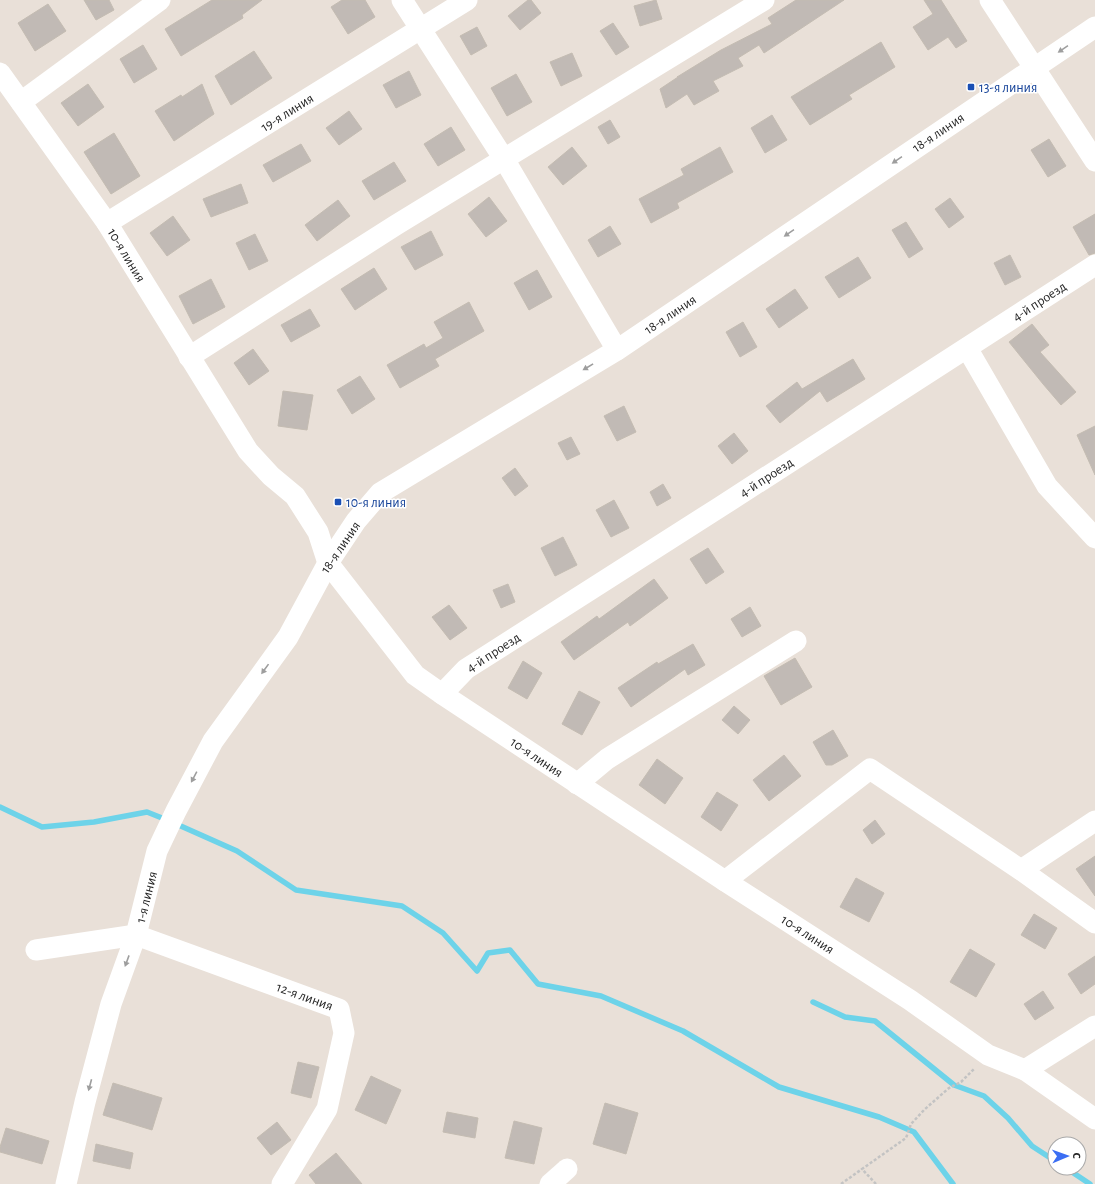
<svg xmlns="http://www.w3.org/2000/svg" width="1095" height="1184" viewBox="0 0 1095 1184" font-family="'Alegreya Sans',sans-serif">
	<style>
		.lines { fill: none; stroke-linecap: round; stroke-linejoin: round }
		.stream { stroke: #6dd3e9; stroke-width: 5.5 }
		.building { fill: #c1bab5; stroke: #c4bcb2 }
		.path { stroke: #c3c3c3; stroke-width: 2.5; stroke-dasharray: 3 2; stroke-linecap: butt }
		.minor { stroke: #fff; stroke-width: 21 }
		.oneway { fill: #9e9e9e }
		.transit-dot { fill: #1a4fb4; stroke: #fff; stroke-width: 1.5 }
		.labels { text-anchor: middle; stroke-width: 3; stroke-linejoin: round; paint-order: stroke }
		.transit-label { font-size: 14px; fill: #164399; stroke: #fff; text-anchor: start }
		.street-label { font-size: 14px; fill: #272727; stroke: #fff }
	</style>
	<rect width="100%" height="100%" fill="#e9e0d8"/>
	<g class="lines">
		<g class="stream">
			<path d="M 0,807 L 42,827 L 94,822 L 147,812 L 167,820"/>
			<path d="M 174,823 L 237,851 L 296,890 L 402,906 L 443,933 L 477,971 L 488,953 L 510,950 L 538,984 L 601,996 L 683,1031 L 779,1087 L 879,1117 L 914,1132 L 953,1184"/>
			<path d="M 813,1002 L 845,1017 L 875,1021 L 954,1085 L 984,1096 L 1008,1118 L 1032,1146 L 1055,1161"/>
			<path d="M 1066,1168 L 1090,1184"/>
		</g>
	</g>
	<g class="building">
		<path d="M 84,0 L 109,0 L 114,10 L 96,20 Z"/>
		<path d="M 212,0 L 262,0 L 242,15 L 243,18 L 181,56 L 165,29 Z"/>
		<path d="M 342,0 L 365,0 L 375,17 L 348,34 L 331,7 Z"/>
		<path d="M 528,0 L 531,0 L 541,13 L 520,30 L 508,16 Z"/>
		<path d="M 656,0 L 662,19 L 640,26 L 634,6 Z"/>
		<path d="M 796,0 L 844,0 L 764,53 L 759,45 L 738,58 L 743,66 L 713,81 L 719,91 L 694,105 L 687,94 L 666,108 L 660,89 L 678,77 L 677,77 L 721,50 L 772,24 L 768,18 Z"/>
		<path d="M 924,0 L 941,0 L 967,41 L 956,48 L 948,37 L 928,50 L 913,27 L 933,14 Z"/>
		<path d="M 48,4 L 66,31 L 35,51 L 18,23 Z"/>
		<path d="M 613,23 L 629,47 L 616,55 L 600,31 Z"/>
		<path d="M 477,27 L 487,46 L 471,55 L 460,36 Z"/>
		<path d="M 881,42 L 895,67 L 849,95 L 852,99 L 810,125 L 791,97 Z"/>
		<path d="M 143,45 L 157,69 L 134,83 L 120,59 Z"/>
		<path d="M 254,51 L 272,78 L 231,105 L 215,76 Z"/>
		<path d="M 572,53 L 582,76 L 561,86 L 550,62 Z"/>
		<path d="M 409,71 L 421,95 L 396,108 L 383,85 Z"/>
		<path d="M 516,74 L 532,102 L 507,116 L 491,88 Z"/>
		<path d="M 88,84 L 104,107 L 78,126 L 61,103 Z"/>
		<path d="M 202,84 L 214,114 L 174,141 L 155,111 L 181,95 L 182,97 Z"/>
		<path d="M 349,111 L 362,129 L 339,145 L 326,128 Z"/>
		<path d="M 772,115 L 787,140 L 765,153 L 751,128 Z"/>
		<path d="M 610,120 L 620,137 L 608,144 L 598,127 Z"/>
		<path d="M 451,127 L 465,150 L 438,166 L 424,144 Z"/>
		<path d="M 114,133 L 140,176 L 111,194 L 84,152 Z"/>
		<path d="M 1049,139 L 1066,166 L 1048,177 L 1031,150 Z"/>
		<path d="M 301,144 L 311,161 L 273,182 L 263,165 Z"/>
		<path d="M 572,147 L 587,166 L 563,185 L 548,167 Z"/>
		<path d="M 720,147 L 733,172 L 677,203 L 679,208 L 651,223 L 639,199 L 684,175 L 681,169 Z"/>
		<path d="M 394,162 L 406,181 L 374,200 L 362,181 Z"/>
		<path d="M 241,184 L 248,203 L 211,217 L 203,199 Z"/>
		<path d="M 489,197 L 507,221 L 486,237 L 468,214 Z"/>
		<path d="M 950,198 L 964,217 L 949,228 L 935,209 Z"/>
		<path d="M 338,200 L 350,216 L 317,241 L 305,225 Z"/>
		<path d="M 1095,214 L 1095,253 L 1089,255 L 1073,227 Z"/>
		<path d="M 173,216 L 190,240 L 167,256 L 150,233 Z"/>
		<path d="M 906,222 L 923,249 L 909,258 L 892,230 Z"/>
		<path d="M 610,226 L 621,244 L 598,257 L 588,240 Z"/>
		<path d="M 431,231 L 443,255 L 415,270 L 401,247 Z"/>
		<path d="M 255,234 L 268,261 L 249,270 L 236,243 Z"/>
		<path d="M 1010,255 L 1021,277 L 1005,285 L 994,263 Z"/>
		<path d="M 858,257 L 871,278 L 839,298 L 825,277 Z"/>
		<path d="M 374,268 L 387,289 L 355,310 L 341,289 Z"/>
		<path d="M 537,270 L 552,297 L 529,310 L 514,283 Z"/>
		<path d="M 211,279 L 225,307 L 193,324 L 179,296 Z"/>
		<path d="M 795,289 L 808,308 L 779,328 L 766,309 Z"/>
		<path d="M 469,302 L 484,331 L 435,359 L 439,366 L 400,388 L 387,365 L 424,344 L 426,348 L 443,338 L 434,322 Z"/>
		<path d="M 310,309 L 320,326 L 291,342 L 281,325 Z"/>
		<path d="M 743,322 L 757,347 L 740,357 L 726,332 Z"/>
		<path d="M 1032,324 L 1049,345 L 1040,352 L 1076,392 L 1061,405 L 1043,384 L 1009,342 Z"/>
		<path d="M 253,349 L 269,371 L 249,385 L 234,363 Z"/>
		<path d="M 853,359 L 865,379 L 827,402 L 820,391 L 780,423 L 766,406 L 797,382 L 802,389 Z"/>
		<path d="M 360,376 L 375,399 L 352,414 L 337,390 Z"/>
		<path d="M 283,391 L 313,395 L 307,430 L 278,426 Z"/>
		<path d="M 624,406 L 636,432 L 617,441 L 604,416 Z"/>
		<path d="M 1095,426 L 1095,475 L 1077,435 Z"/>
		<path d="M 734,433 L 748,451 L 732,464 L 718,446 Z"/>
		<path d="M 571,437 L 580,454 L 567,460 L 558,443 Z"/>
		<path d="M 515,468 L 528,486 L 515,496 L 502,478 Z"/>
		<path d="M 663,484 L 671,498 L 657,506 L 650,492 Z"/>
		<path d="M 614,500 L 629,528 L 611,537 L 596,510 Z"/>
		<path d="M 563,537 L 577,565 L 555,576 L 541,548 Z"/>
		<path d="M 708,548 L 724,572 L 706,584 L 690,559 Z"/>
		<path d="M 654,579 L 668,598 L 630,626 L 628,622 L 574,660 L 561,642 L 597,616 L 599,619 Z"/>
		<path d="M 508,584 L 515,602 L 501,608 L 493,590 Z"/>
		<path d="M 449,605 L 467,628 L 450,640 L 432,617 Z"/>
		<path d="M 750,607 L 761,626 L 742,637 L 731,619 Z"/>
		<path d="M 693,644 L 705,665 L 688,675 L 685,669 L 631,707 L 618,688 L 657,662 L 658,664 Z"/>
		<path d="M 795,658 L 812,687 L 781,705 L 764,676 Z"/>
		<path d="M 523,661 L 542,673 L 527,699 L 508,688 Z"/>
		<path d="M 579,691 L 600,702 L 582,735 L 562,724 Z"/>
		<path d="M 734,706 L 750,720 L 738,734 L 722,720 Z"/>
		<path d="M 833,730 L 848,756 L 832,765 L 826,765 L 813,742 Z"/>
		<path d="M 784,755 L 801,776 L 769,801 L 753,780 Z"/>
		<path d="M 657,759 L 683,778 L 665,804 L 639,785 Z"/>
		<path d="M 717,792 L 738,805 L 721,831 L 701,817 Z"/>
		<path d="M 875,820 L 885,834 L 872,844 L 863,830 Z"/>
		<path d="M 1095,856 L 1095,896 L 1076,869 Z"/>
		<path d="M 856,878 L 884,893 L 869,922 L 840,907 Z"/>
		<path d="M 1034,914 L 1057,928 L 1045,949 L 1021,935 Z"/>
		<path d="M 970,949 L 995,964 L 976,997 L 950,982 Z"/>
		<path d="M 1095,956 L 1095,984 L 1081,994 L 1068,974 Z"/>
		<path d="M 1043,991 L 1054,1008 L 1035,1020 L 1024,1004 Z"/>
		<path d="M 298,1062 L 319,1067 L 311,1098 L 291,1093 Z"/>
		<path d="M 371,1076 L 401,1090 L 386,1124 L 355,1110 Z"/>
		<path d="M 113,1083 L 162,1098 L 152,1130 L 103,1115 Z"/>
		<path d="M 605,1103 L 638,1113 L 626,1154 L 593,1144 Z"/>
		<path d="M 447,1112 L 478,1118 L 475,1138 L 443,1132 Z"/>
		<path d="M 514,1121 L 542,1128 L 534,1164 L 505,1158 Z"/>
		<path d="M 277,1122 L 291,1140 L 271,1155 L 257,1138 Z"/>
		<path d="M 6,1128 L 49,1141 L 42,1164 L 0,1152 L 0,1147 Z"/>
		<path d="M 96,1144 L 133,1153 L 130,1169 L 93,1161 Z"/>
		<path d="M 336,1153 L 362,1184 L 316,1184 L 309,1175 Z"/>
	</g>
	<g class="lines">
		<g class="path">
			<path d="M 841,1184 L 862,1169"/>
			<path d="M 876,1184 L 862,1169 L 906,1138 L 911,1124 L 925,1109 L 949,1088 L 961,1082 L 975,1068"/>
		</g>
		<g class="minor">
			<path d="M 402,0 L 504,159 L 617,350"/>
			<path d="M 990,0 L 1095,161"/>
			<path d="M 0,73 L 107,223 L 248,451 L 271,476 L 295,496 L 318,532 L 328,563 L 415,675 L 442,694 L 725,881 L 910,1000 L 988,1055 L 1025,1070 L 1095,1119"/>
			<path d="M 21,102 L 160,0"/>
			<path d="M 107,223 L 467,0"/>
			<path d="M 967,348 L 1047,486 L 1095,538"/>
			<path d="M 189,357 L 396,225 L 764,0"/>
			<path d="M 442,694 L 466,669 L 720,507 L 1095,265"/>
			<path d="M 577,784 L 607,759 L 796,641"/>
			<path d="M 1021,870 L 1095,821"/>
			<path d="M 725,881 L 870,769 L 1021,870 L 1095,923"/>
			<path d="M 36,950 L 136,935 L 339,1009 L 344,1033 L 327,1109 L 282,1184"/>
			<path d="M 1025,1070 L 1095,1026"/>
			<path d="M 66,1184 L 85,1102 L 111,1004 L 136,935 L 157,851 L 176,811 L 213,741 L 288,637 L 328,563 L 356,521 L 380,493 L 617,350 L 1095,27"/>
			<path d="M 550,1184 L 567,1169"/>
		</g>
	</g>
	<defs><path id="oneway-solid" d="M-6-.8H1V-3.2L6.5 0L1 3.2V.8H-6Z"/></defs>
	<g class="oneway">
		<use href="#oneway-solid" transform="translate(1063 49) rotate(146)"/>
		<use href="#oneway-solid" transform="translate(897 160) rotate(146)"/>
		<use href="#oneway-solid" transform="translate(789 233) rotate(146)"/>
		<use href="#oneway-solid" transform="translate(588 367) rotate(149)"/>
		<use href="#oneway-solid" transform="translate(265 669) rotate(126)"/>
		<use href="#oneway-solid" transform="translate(194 777) rotate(118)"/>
		<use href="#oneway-solid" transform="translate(127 961) rotate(110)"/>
		<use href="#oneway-solid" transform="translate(90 1085) rotate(105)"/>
	</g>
	<g class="transit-dot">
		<rect x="967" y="83" width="8" height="8" rx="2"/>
		<rect x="334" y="498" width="8" height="8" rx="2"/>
	</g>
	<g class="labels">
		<g class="transit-label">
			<text x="979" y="92">13-я линия</text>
			<text x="346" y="507">10-я линия</text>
		</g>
		<g class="street-label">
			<text transform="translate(287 112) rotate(-32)" y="5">19-я линия</text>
			<text transform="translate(938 132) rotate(-34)" y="5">18-я линия</text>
			<text transform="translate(127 255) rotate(59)" y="5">10-я линия</text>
			<text transform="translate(1039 301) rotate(-33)" y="5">4-й проезд</text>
			<text transform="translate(670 314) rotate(-34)" y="5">18-я линия</text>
			<text transform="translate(766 477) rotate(-33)" y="5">4-й проезд</text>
			<text transform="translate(340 547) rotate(-56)" y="5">18-я линия</text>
			<text transform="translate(493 652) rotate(-33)" y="5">4-й проезд</text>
			<text transform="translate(537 757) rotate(34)" y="5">10-я линия</text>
			<text transform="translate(146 897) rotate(-76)" y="5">1-я линия</text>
			<text transform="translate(808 934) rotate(33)" y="5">10-я линия</text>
			<text transform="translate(305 996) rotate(20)" y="5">12-я линия</text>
		</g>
	</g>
	<g transform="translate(1067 1156) rotate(88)"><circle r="19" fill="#ffffff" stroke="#a9a9a9"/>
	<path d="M0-3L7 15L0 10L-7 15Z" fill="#3b6ef3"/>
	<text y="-6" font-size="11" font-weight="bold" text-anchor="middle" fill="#272727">С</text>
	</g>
</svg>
